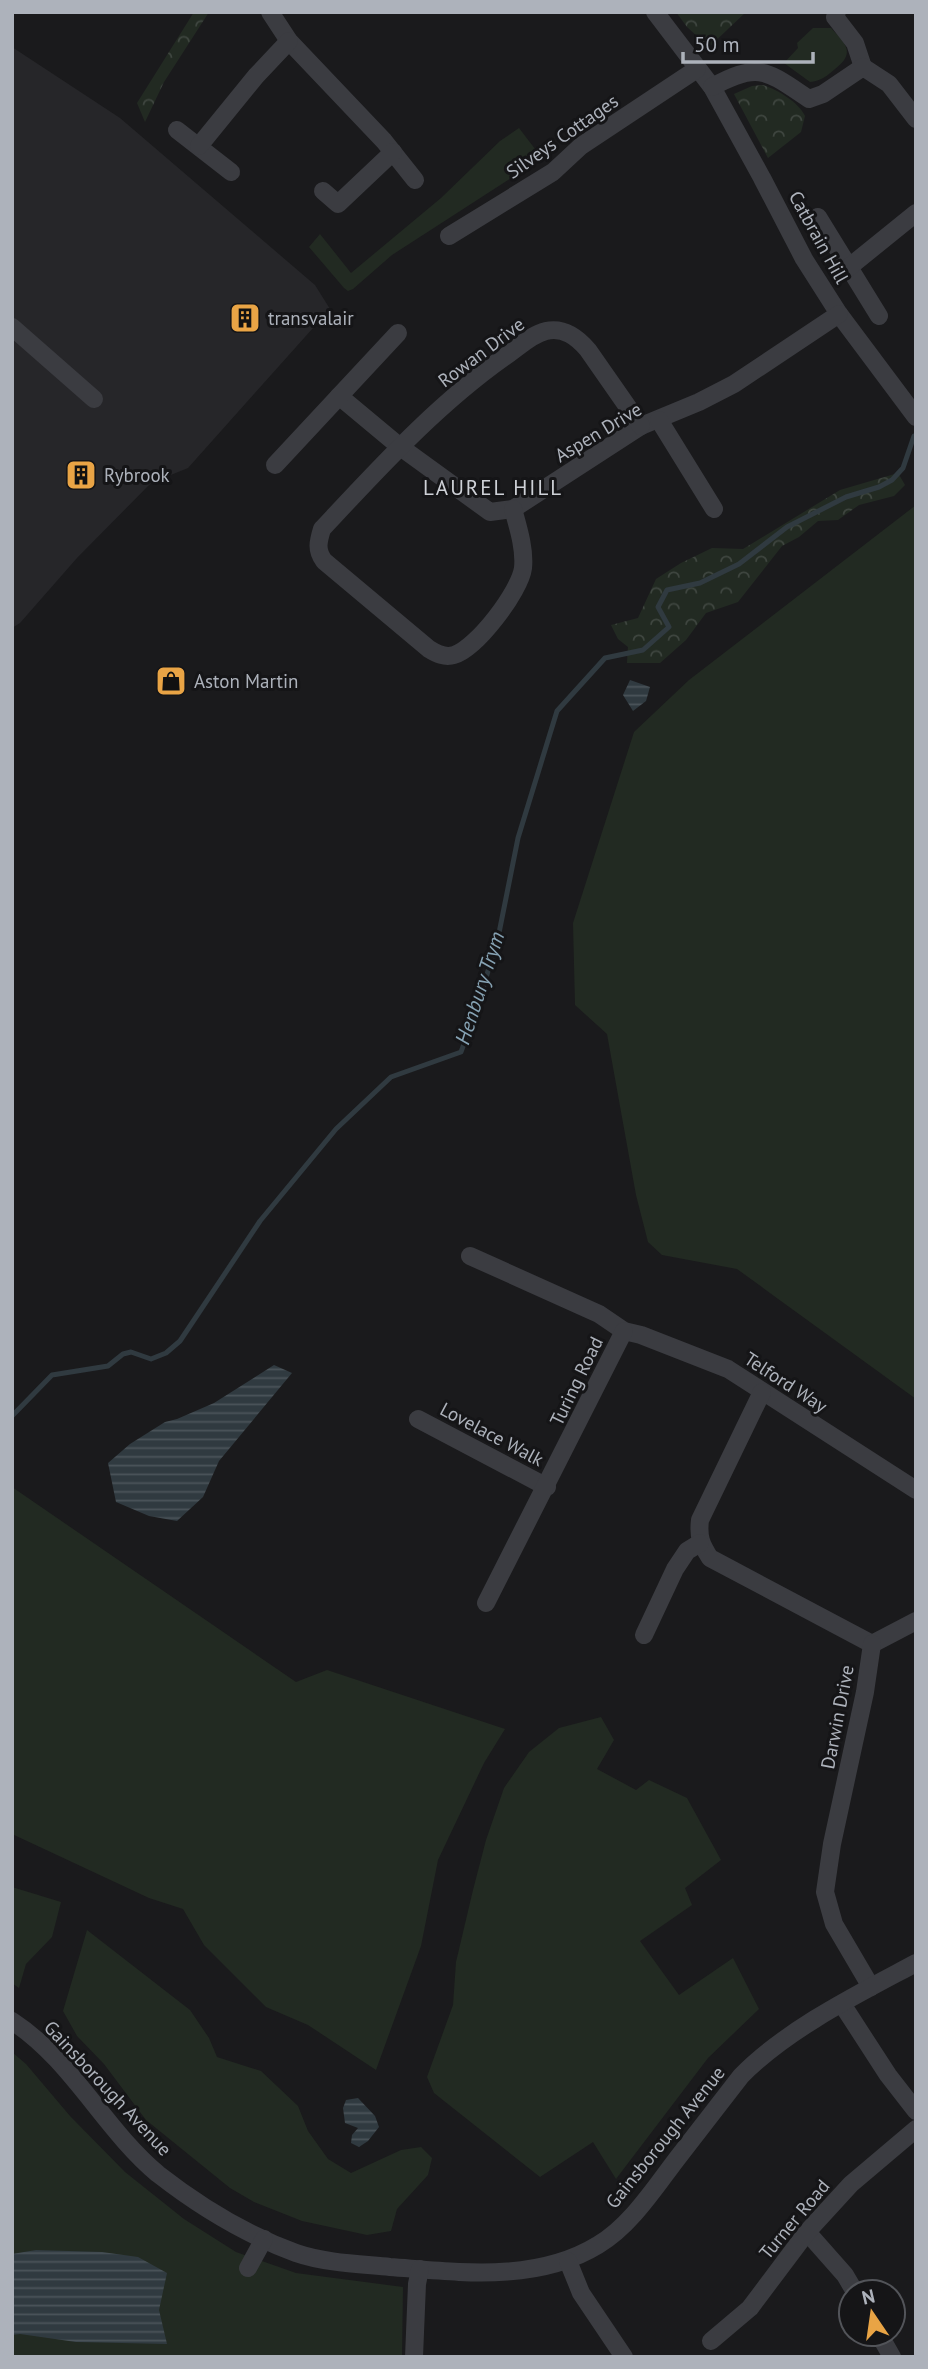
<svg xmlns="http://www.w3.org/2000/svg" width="928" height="2369" viewBox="0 0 928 2369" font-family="'PT Sans',sans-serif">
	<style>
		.built { fill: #262629 }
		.grass { fill: #222a22 }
		.forest { fill: url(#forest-crowns) }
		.water { fill: url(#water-rules) }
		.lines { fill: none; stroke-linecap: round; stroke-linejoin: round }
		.stream { stroke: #303a40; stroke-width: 5 }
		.minor { stroke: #3b3c41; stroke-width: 18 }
		.labels { text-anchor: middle; stroke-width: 6; stroke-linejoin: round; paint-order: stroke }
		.street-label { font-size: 19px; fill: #adb2bb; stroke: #151517 }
		.poi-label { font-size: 19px; fill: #adb2bb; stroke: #151517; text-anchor: start }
		.neighbourhood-label { font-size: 21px; letter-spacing: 2px; fill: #ced1d7; stroke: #151517 }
		.water-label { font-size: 21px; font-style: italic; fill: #86a2b3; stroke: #151517 }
	</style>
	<defs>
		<pattern id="forest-crowns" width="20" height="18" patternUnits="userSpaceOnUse" patternTransform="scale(1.75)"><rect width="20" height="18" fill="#222a22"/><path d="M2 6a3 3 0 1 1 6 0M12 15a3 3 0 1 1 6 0" fill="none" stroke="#3f4640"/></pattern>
		<pattern id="water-rules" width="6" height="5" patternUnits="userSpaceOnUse" patternTransform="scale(1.75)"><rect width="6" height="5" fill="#303a40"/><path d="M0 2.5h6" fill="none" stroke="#4b545a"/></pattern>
	</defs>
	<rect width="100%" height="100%" fill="#1a1a1c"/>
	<path class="built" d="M 12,47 L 120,118 L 315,285 L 330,309 L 188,468 L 151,483 L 77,558 L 20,623 L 12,628 Z"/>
	<g class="grass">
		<path d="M 813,28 L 831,28 C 846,44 856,53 835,69 C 827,76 821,81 810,82 L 784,63 L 798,48 L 797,43 Z"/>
		<path d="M 519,128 L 542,158 L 392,255 L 353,289 L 348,291 L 344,288 L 309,247 L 320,234 L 351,273 L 441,198 L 500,141 Z"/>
		<path d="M 916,505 L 916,1399 L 737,1269 L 662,1255 L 648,1242 L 636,1195 L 607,1034 L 575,1005 L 573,923 L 634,732 L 689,680 Z"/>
		<path d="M 12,1487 L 296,1682 L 327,1670 L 505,1729 L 484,1763 L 438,1860 L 421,1946 L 376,2070 L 308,2025 L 266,2007 L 204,1945 L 183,1909 L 149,1898 L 12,1834 Z"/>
		<path d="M 601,1717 L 614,1740 L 597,1769 L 636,1790 L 649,1780 L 687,1798 L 721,1860 L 685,1888 L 692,1905 L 640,1941 L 679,1995 L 733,1958 L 759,2009 L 708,2058 L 616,2179 L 593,2142 L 540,2177 L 434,2093 L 427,2077 L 453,2005 L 456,1962 L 473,1890 L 486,1840 L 504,1788 L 529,1752 L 559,1728 Z"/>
		<path d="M 12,1887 L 61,1902 L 52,1937 L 26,1964 L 19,1988 L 12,1983 Z"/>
		<path d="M 87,1930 L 190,2010 L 209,2038 L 217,2057 L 261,2071 L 298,2106 L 308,2131 L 328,2159 L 351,2173 L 401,2150 L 421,2147 L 432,2158 L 428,2175 L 397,2209 L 391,2231 L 367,2235 L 302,2221 L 254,2202 L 230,2188 L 146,2120 L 104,2064 L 77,2036 L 63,2011 Z"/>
		<path d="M 12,2052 L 26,2064 L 70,2116 L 125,2172 L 184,2219 L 236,2252 L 296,2273 L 403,2287 L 402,2357 L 12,2357 Z"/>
	</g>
	<g class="forest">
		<path d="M 194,12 L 209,12 L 164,82 L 145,122 L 137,103 Z"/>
		<path d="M 676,12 L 746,12 L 709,47 L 687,27 Z"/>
		<path d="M 763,85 C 778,90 798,102 805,116 L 801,132 L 768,158 L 734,94 L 752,86 Z"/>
		<path d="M 898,473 L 905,485 L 894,496 L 859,505 L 838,520 L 818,521 L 799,537 L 782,546 L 738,602 L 706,613 L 686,640 L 660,663 L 627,663 L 628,647 L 618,639 L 611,625 L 638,618 L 656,579 L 681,563 L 712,548 L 743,549 L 840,490 Z"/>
	</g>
	<g class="water">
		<path d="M 630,680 L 650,687 L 646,701 L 633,711 L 623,695 Z"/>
		<path d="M 274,1365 L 292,1373 L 219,1461 L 203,1497 L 177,1521 L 149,1516 L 116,1502 L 108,1463 L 130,1444 L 165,1422 L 177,1419 L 214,1403 Z"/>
		<path d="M 358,2098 L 375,2116 L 379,2127 L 368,2141 L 359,2147 L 351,2143 L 352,2135 L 358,2128 L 345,2123 L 343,2108 L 346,2100 Z"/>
		<path d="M 36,2250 L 102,2252 L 138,2257 L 167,2273 L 159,2310 L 167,2344 L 76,2342 L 20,2334 L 12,2335 L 12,2254 Z"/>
	</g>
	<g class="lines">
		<path class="stream" d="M 12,1416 L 52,1375 L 108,1366 L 123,1354 L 131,1352 L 151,1359 L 166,1353 L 180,1341 L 260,1221 L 336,1129 L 391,1077 L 461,1052 L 479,1002 L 499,933 L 518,838 L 557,711 L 605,658 L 643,650 L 669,627 L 658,607 L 667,590 L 700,583 L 739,564 L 787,527 L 846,497 L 879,487 L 892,480 L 903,468 L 914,436"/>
		<g class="minor">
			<path d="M 270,12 L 289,41 L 384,141 L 415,180"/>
			<path d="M 655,12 L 712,87 L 762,178 L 804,259 L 839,314 L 916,417"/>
			<path d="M 837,12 L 835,17 L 855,43 L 863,67"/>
			<path d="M 712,87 C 759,61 767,71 809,99 L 823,94 L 863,67 L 889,84 L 916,119"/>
			<path d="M 177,130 L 231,172"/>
			<path d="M 199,146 L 256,76 L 289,41"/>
			<path d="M 323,191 L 338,204 L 393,152"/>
			<path d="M 818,217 L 879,316"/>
			<path d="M 449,236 L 553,172 L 581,146 L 697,69"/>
			<path d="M 848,268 L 916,213"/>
			<path d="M 12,327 L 94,399"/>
			<path d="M 339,396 L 399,446 L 490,512 L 513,509 L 641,426 L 699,402 L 734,384 L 839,314"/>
			<path d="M 659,420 L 714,509"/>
			<path d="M 275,465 L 398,333"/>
			<path d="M 513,509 C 518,527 525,549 523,568 C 520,591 477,648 454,655 C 445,658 437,654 429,649 L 324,561 C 316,550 318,542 322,529 C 380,467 439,402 510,353 C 521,345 533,334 546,331 C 564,327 577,337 588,350 L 641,426"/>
			<path d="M 470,1256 L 599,1314 L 624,1331 L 641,1335 L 728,1369 L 916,1490"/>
			<path d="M 762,1392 L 700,1520 C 698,1537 701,1544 710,1558 L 872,1644"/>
			<path d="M 418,1419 L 547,1487"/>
			<path d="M 486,1603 L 624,1331"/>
			<path d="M 644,1635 L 675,1569 L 687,1551 L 700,1543"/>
			<path d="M 872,1644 L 916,1621"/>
			<path d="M 871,1987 L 834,1924 L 825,1892 L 832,1844 L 865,1692 L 872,1644"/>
			<path d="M 842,2004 L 888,2075 L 916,2111"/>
			<path d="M 12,2021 C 72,2060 104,2129 158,2174 C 199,2206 247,2235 296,2253 C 325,2263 360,2264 390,2267 C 459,2272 536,2283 598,2245 C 630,2226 654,2189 676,2160 C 698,2132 719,2104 741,2076 C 787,2029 858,1994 916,1963"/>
			<path d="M 807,2232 L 845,2275 L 855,2292"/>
			<path d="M 568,2261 L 581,2293 L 624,2357"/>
			<path d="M 248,2268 L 264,2239"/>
			<path d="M 879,2334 L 892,2357"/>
			<path d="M 711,2341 L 750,2308 L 807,2232 L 851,2184 L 916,2129"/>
			<path d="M 414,2357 L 417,2284 L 420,2269"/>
		</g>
	</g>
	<defs>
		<g id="building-square" transform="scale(1.575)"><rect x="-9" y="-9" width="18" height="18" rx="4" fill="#e9a445" stroke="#151517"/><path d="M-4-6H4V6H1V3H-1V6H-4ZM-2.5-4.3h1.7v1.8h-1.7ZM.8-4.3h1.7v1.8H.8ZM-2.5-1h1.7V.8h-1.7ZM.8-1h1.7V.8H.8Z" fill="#111"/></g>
		<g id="shop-square" transform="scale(1.575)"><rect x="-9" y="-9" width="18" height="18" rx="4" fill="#e9a445" stroke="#151517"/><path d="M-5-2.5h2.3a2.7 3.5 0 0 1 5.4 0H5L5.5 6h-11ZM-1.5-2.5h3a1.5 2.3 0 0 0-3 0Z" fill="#111"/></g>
	</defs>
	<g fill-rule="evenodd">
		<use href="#building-square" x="245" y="318"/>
		<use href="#building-square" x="81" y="475"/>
		<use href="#shop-square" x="171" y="681"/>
	</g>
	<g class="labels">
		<g class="street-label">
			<text transform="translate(562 136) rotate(-35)" y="7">Silveys Cottages</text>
			<text transform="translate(819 237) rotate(61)" y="7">Catbrain Hill</text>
			<text transform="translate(481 352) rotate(-37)" y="7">Rowan Drive</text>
			<text transform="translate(598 432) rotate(-31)" y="7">Aspen Drive</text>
			<text transform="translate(576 1381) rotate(-64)" y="7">Turing Road</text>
			<text transform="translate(786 1382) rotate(33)" y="7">Telford Way</text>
			<text transform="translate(492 1434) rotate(28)" y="7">Lovelace Walk</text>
			<text transform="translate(837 1717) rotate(-79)" y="7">Darwin Drive</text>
			<text transform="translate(108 2088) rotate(47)" y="7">Gainsborough Avenue</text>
			<text transform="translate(665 2137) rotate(-51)" y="7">Gainsborough Avenue</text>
			<text transform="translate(794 2219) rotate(-50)" y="7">Turner Road</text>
		</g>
		<g class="poi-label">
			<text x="268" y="325">transvalair</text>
			<text x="104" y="482">Rybrook</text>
			<text x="194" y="688">Aston Martin</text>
		</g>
		<g class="neighbourhood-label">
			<text x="493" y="495">LAUREL HILL</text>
		</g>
		<g class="water-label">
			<text transform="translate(480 988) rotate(-72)" y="7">Henbury Trym</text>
		</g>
	</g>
	<rect width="928" height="2369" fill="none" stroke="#adb2bb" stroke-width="28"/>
	<g transform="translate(872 2313) rotate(347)"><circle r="33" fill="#151517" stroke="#525459" stroke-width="2"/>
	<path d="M0-5L12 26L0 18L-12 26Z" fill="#e9a445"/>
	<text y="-10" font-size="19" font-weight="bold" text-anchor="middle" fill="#adb2bb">N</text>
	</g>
	<path d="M683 52v10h130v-10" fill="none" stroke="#adb2bb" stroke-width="3.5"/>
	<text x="694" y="52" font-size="21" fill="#adb2bb" stroke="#151517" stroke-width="5" paint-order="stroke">50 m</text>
</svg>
